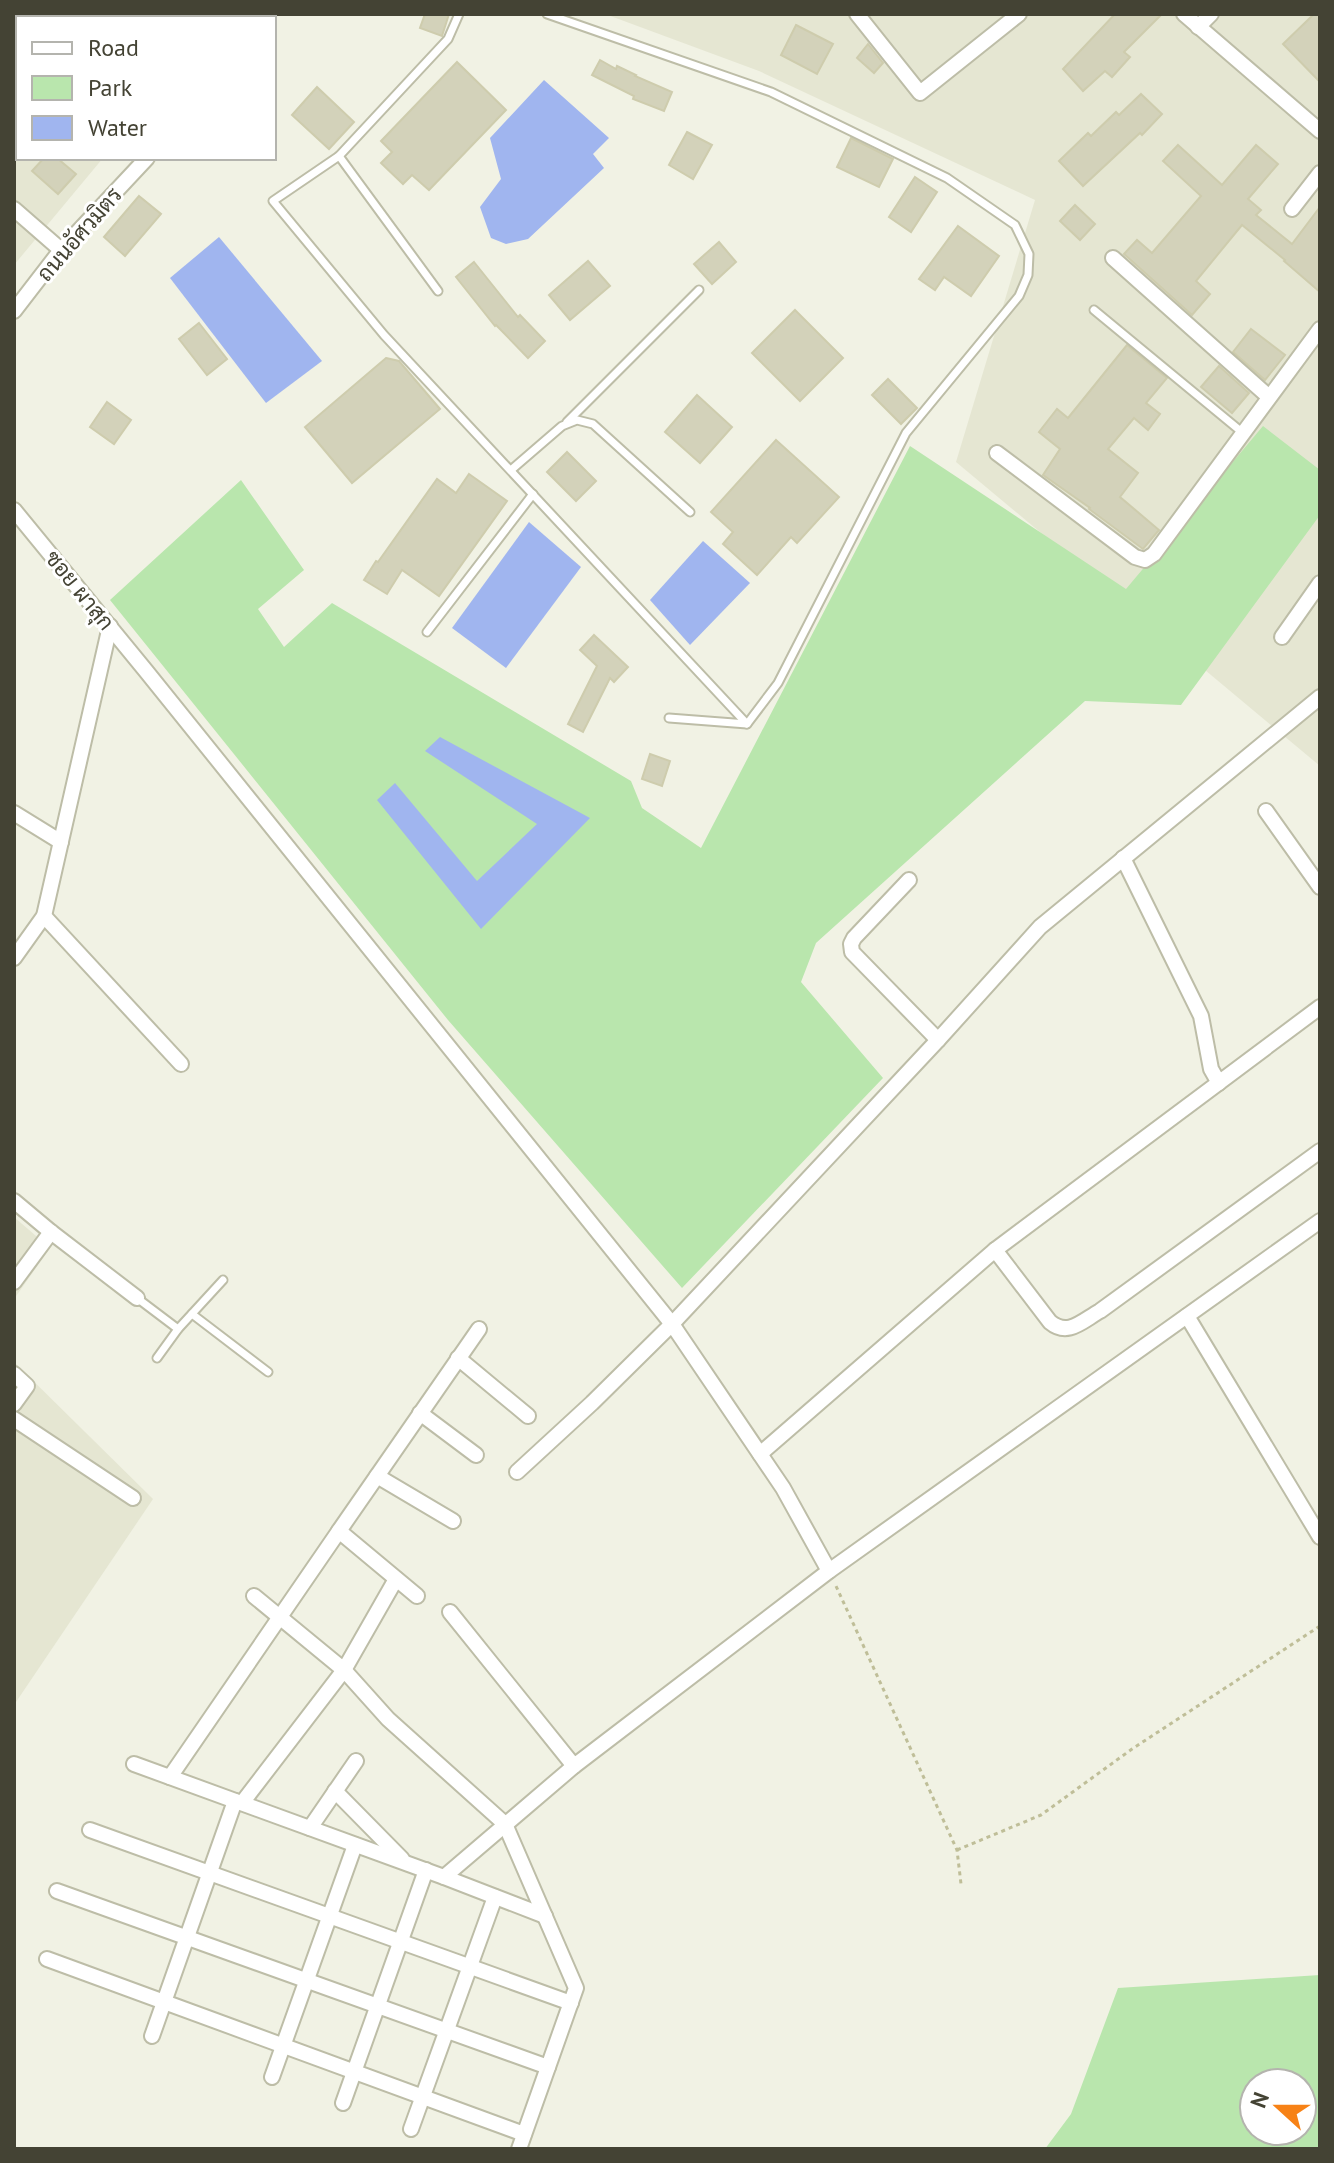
<svg xmlns="http://www.w3.org/2000/svg" width="1334" height="2163" viewBox="0 0 1334 2163" font-family="'PT Sans',Sarabun,sans-serif">
	<style>
		.residential { fill: #e5e6d2 }
		.green { fill: #b9e6ad; fill-rule: evenodd }
		.water { fill: #a0b5ef }
		.building { fill: #d3d2ba; stroke: #ceccad; stroke-width: 2 }
		.lines { fill: none; stroke-linecap: round; stroke-linejoin: round }
		.service-casing { stroke: #bdbda7; stroke-width: 11 }
		.minor-casing { stroke: #bdbda7; stroke-width: 18 }
		.path { stroke: #bfbe98; stroke-width: 3; stroke-dasharray: 4 4; stroke-linecap: butt }
		.service { stroke: #fff; stroke-width: 7 }
		.minor { stroke: #fff; stroke-width: 14 }
		.labels { text-anchor: middle; stroke-width: 6; stroke-linejoin: round; paint-order: stroke }
		.street-label { font-size: 22px; fill: #444334; stroke: #fff }
	</style>
	<rect width="100%" height="100%" fill="#f1f2e4"/>
	<g class="residential">
		<path d="M 14,14 L 224,14 L 221,18 L 18,18 L 18,158 L 103,158 L 14,265 Z"/>
		<path d="M 605,14 L 1320,14 L 1320,766 L 956,462 L 1035,200 L 759,71 Z"/>
		<path d="M 14,1217 L 50,1248 L 14,1299 Z"/>
		<path d="M 14,1362 L 153,1499 L 14,1705 Z"/>
	</g>
	<g class="green">
		<path d="M 1263,426 L 1320,470 L 1320,515 L 1181,705 L 1085,701 L 816,943 L 801,982 L 883,1078 L 682,1288 L 448,1020 L 110,600 L 241,480 L 304,570 L 258,609 L 284,647 L 332,603 L 631,781 L 642,808 L 701,848 L 910,446 L 1126,589 Z"/>
		<path d="M 1320,1975 L 1320,2149 L 1045,2149 L 1071,2114 L 1118,1988 ZM 1254,2083 L 1302,2083 L 1302,2131 L 1254,2131 Z"/>
	</g>
	<g class="water">
		<path d="M 544,80 L 609,138 L 593,154 L 604,168 L 528,239 L 506,244 L 491,238 L 480,207 L 501,179 L 490,138 Z"/>
		<path d="M 219,237 L 322,361 L 266,403 L 170,278 Z"/>
		<path d="M 529,522 L 581,567 L 506,668 L 452,628 Z"/>
		<path d="M 703,541 L 750,583 L 690,645 L 650,600 Z"/>
		<path d="M 440,737 L 590,818 L 481,929 L 377,800 L 395,783 L 477,881 L 537,824 L 425,751 Z"/>
	</g>
	<g class="building">
		<path d="M 425,14 L 449,14 L 442,36 L 420,28 Z"/>
		<path d="M 1115,14 L 1162,14 L 1124,52 L 1130,57 L 1112,77 L 1105,71 L 1083,91 L 1063,69 Z"/>
		<path d="M 1314,14 L 1320,14 L 1320,82 L 1283,44 Z"/>
		<path d="M 796,25 L 833,44 L 817,74 L 781,55 Z"/>
		<path d="M 868,44 L 883,63 L 874,73 L 857,58 Z"/>
		<path d="M 600,60 L 616,69 L 617,66 L 636,75 L 635,76 L 672,92 L 664,111 L 633,99 L 634,96 L 592,75 Z"/>
		<path d="M 457,62 L 506,110 L 429,190 L 412,175 L 403,184 L 381,163 L 392,152 L 381,141 Z"/>
		<path d="M 317,87 L 354,122 L 329,149 L 292,115 Z"/>
		<path d="M 1141,94 L 1162,114 L 1142,135 L 1140,133 L 1083,186 L 1059,161 L 1088,133 L 1091,136 L 1116,112 L 1119,115 Z"/>
		<path d="M 687,132 L 712,145 L 693,179 L 669,165 Z"/>
		<path d="M 851,138 L 893,159 L 879,187 L 837,167 Z"/>
		<path d="M 1178,145 L 1222,185 L 1256,145 L 1278,164 L 1248,199 L 1261,210 L 1256,215 L 1292,244 L 1320,207 L 1320,292 L 1284,261 L 1285,260 L 1242,225 L 1196,281 L 1210,294 L 1192,315 L 1124,254 L 1137,240 L 1152,253 L 1201,196 L 1163,161 Z"/>
		<path d="M 44,158 L 57,158 L 76,174 L 58,194 L 32,171 Z"/>
		<path d="M 915,177 L 937,192 L 911,232 L 889,217 Z"/>
		<path d="M 139,196 L 161,214 L 125,256 L 104,237 Z"/>
		<path d="M 1075,205 L 1095,224 L 1080,240 L 1060,221 Z"/>
		<path d="M 958,226 L 999,256 L 971,296 L 944,277 L 935,290 L 919,279 Z"/>
		<path d="M 719,242 L 736,262 L 712,284 L 694,264 Z"/>
		<path d="M 588,261 L 610,286 L 570,320 L 549,295 Z"/>
		<path d="M 474,262 L 518,317 L 520,315 L 545,341 L 528,358 L 496,325 L 495,326 L 456,277 Z"/>
		<path d="M 795,310 L 843,358 L 800,401 L 752,353 Z"/>
		<path d="M 199,323 L 227,359 L 207,375 L 179,339 Z"/>
		<path d="M 1251,329 L 1285,355 L 1265,380 L 1233,352 Z"/>
		<path d="M 1127,345 L 1167,378 L 1146,403 L 1160,414 L 1148,430 L 1134,418 L 1108,449 L 1138,473 L 1120,497 L 1159,530 L 1143,549 L 1089,509 L 1090,508 L 1043,475 L 1060,449 L 1039,432 L 1057,409 L 1068,418 Z"/>
		<path d="M 386,358 L 399,361 L 440,409 L 352,483 L 305,427 Z"/>
		<path d="M 1219,366 L 1249,393 L 1232,413 L 1201,387 Z"/>
		<path d="M 888,379 L 917,408 L 901,424 L 872,395 Z"/>
		<path d="M 697,395 L 732,427 L 700,463 L 665,432 Z"/>
		<path d="M 107,402 L 131,420 L 114,444 L 90,427 Z"/>
		<path d="M 776,440 L 839,497 L 797,543 L 791,537 L 757,575 L 723,544 L 733,532 L 711,512 Z"/>
		<path d="M 567,452 L 596,481 L 576,501 L 547,472 Z"/>
		<path d="M 469,474 L 507,501 L 439,596 L 402,570 L 387,594 L 364,580 L 376,561 L 378,562 L 437,479 L 456,493 Z"/>
		<path d="M 594,635 L 628,667 L 614,682 L 610,678 L 583,732 L 568,724 L 597,666 L 580,650 Z"/>
		<path d="M 650,754 L 670,761 L 662,786 L 642,779 Z"/>
	</g>
	<g class="lines">
		<g class="service-casing">
			<g id="service">
				<path d="M 459,14 L 448,39 L 339,156 L 273,201 L 384,335 L 747,724"/>
				<path d="M 547,14 L 771,92 L 947,178 L 1015,225 L 1029,254 L 1028,275 L 1019,296 L 906,433 L 778,683 L 747,724 L 669,718"/>
				<path d="M 339,156 L 438,291"/>
				<path d="M 1094,310 L 1243,433"/>
				<path d="M 567,422 L 699,290"/>
				<path d="M 511,470 L 562,426 L 577,420 L 593,424 L 690,512"/>
				<path d="M 427,632 L 533,494"/>
				<path d="M 137,1298 L 178,1329"/>
				<path d="M 192,1314 L 268,1372"/>
				<path d="M 157,1358 L 178,1329 L 223,1280"/>
			</g>
		</g>
		<g class="minor-casing">
			<g id="minor">
				<path d="M 15,14 L 19,18"/>
				<path d="M 857,14 L 920,93 L 1019,14"/>
				<path d="M 1184,14 L 1320,131"/>
				<path d="M 86,18 L 88,14"/>
				<path d="M 248,18 L 251,14"/>
				<path d="M 1198,27 L 1211,14"/>
				<path d="M 14,209 L 61,250"/>
				<path d="M 1292,209 L 1320,173"/>
				<path d="M 1113,258 L 1269,397"/>
				<path d="M 14,311 L 61,250 L 147,158"/>
				<path d="M 997,453 L 1135,557 L 1145,560 L 1154,554 L 1320,329"/>
				<path d="M 14,510 L 146,671 L 672,1324 L 783,1488 L 829,1571"/>
				<path d="M 1282,637 L 1320,583"/>
				<path d="M 1266,811 L 1320,887"/>
				<path d="M 14,813 L 61,842"/>
				<path d="M 1123,858 L 1201,1016 L 1211,1069 L 1219,1083"/>
				<path d="M 909,880 L 854,938 L 851,944 L 852,952 L 938,1040"/>
				<path d="M 44,916 L 181,1064"/>
				<path d="M 14,958 L 44,916 L 110,626"/>
				<path d="M 14,1201 L 51,1232 L 137,1298"/>
				<path d="M 995,1250 L 1050,1322 C 1068,1337 1082,1321 1100,1311 L 1320,1151"/>
				<path d="M 14,1282 L 51,1232"/>
				<path d="M 1187,1316 L 1320,1537"/>
				<path d="M 458,1358 L 528,1416"/>
				<path d="M 14,1374 L 27,1386 L 14,1404"/>
				<path d="M 420,1413 L 476,1455"/>
				<path d="M 14,1419 L 133,1498"/>
				<path d="M 760,1454 L 995,1250 L 1320,1007"/>
				<path d="M 517,1472 L 592,1403 L 672,1324 L 938,1040 L 1040,927 L 1320,697"/>
				<path d="M 377,1476 L 453,1521"/>
				<path d="M 339,1531 L 479,1329"/>
				<path d="M 254,1596 L 344,1670 L 388,1719 L 505,1824 L 576,1988 L 519,2149"/>
				<path d="M 450,1612 L 574,1766 L 829,1571 L 1320,1221"/>
				<path d="M 134,1764 L 444,1877 L 545,1916"/>
				<path d="M 170,1777 L 339,1531 L 417,1596"/>
				<path d="M 335,1791 L 402,1859"/>
				<path d="M 242,1803 L 344,1670 L 396,1579"/>
				<path d="M 310,1828 L 356,1761"/>
				<path d="M 90,1830 L 571,2003"/>
				<path d="M 444,1877 L 574,1766"/>
				<path d="M 57,1891 L 548,2067"/>
				<path d="M 47,1959 L 524,2134"/>
				<path d="M 152,2036 L 235,1801"/>
				<path d="M 272,2077 L 355,1845"/>
				<path d="M 343,2103 L 426,1870"/>
				<path d="M 411,2129 L 495,1897"/>
			</g>
		</g>
		<g class="path">
			<path d="M 836,1586 L 957,1850 L 961,1884"/>
			<path d="M 957,1850 L 1041,1815 L 1132,1749 L 1320,1626"/>
		</g>
		<use href="#service" class="service"/>
		<use href="#minor" class="minor"/>
	</g>
	<g class="labels">
		<g class="street-label">
			<text transform="translate(79 234) rotate(-49)" y="8">ถนนอัศวมิตร</text>
			<text transform="translate(80 590) rotate(51)" y="8">ซอย ผาสุก</text>
		</g>
	</g>
	<rect width="1334" height="2163" fill="none" stroke="#444334" stroke-width="32"/>
	<rect x="16" y="16" width="260" height="144" fill="#ffffff" stroke="#b4b4ae" stroke-width="2"/>
	<rect x="32" y="42" width="40" height="12" fill="#ffffff" stroke="#b4b4ae" stroke-width="2"/>
	<text x="88" y="56" font-size="24" fill="#444334">Road</text>
	<rect x="32" y="76" width="40" height="24" fill="#b9e6ad" stroke="#b4b4ae" stroke-width="2"/>
	<text x="88" y="96" font-size="24" fill="#444334">Park</text>
	<rect x="32" y="116" width="40" height="24" fill="#a0b5ef" stroke="#b4b4ae" stroke-width="2"/>
	<text x="88" y="136" font-size="24" fill="#444334">Water</text>
	<g transform="translate(1278 2107) rotate(291)"><circle r="38" fill="#ffffff" stroke="#b4b4ae" stroke-width="2"/>
	<path d="M0-6L14 30L0 20L-14 30Z" fill="#f78216"/>
	<text y="-12" font-size="22" font-weight="bold" text-anchor="middle" fill="#444334">N</text>
	</g>
</svg>
